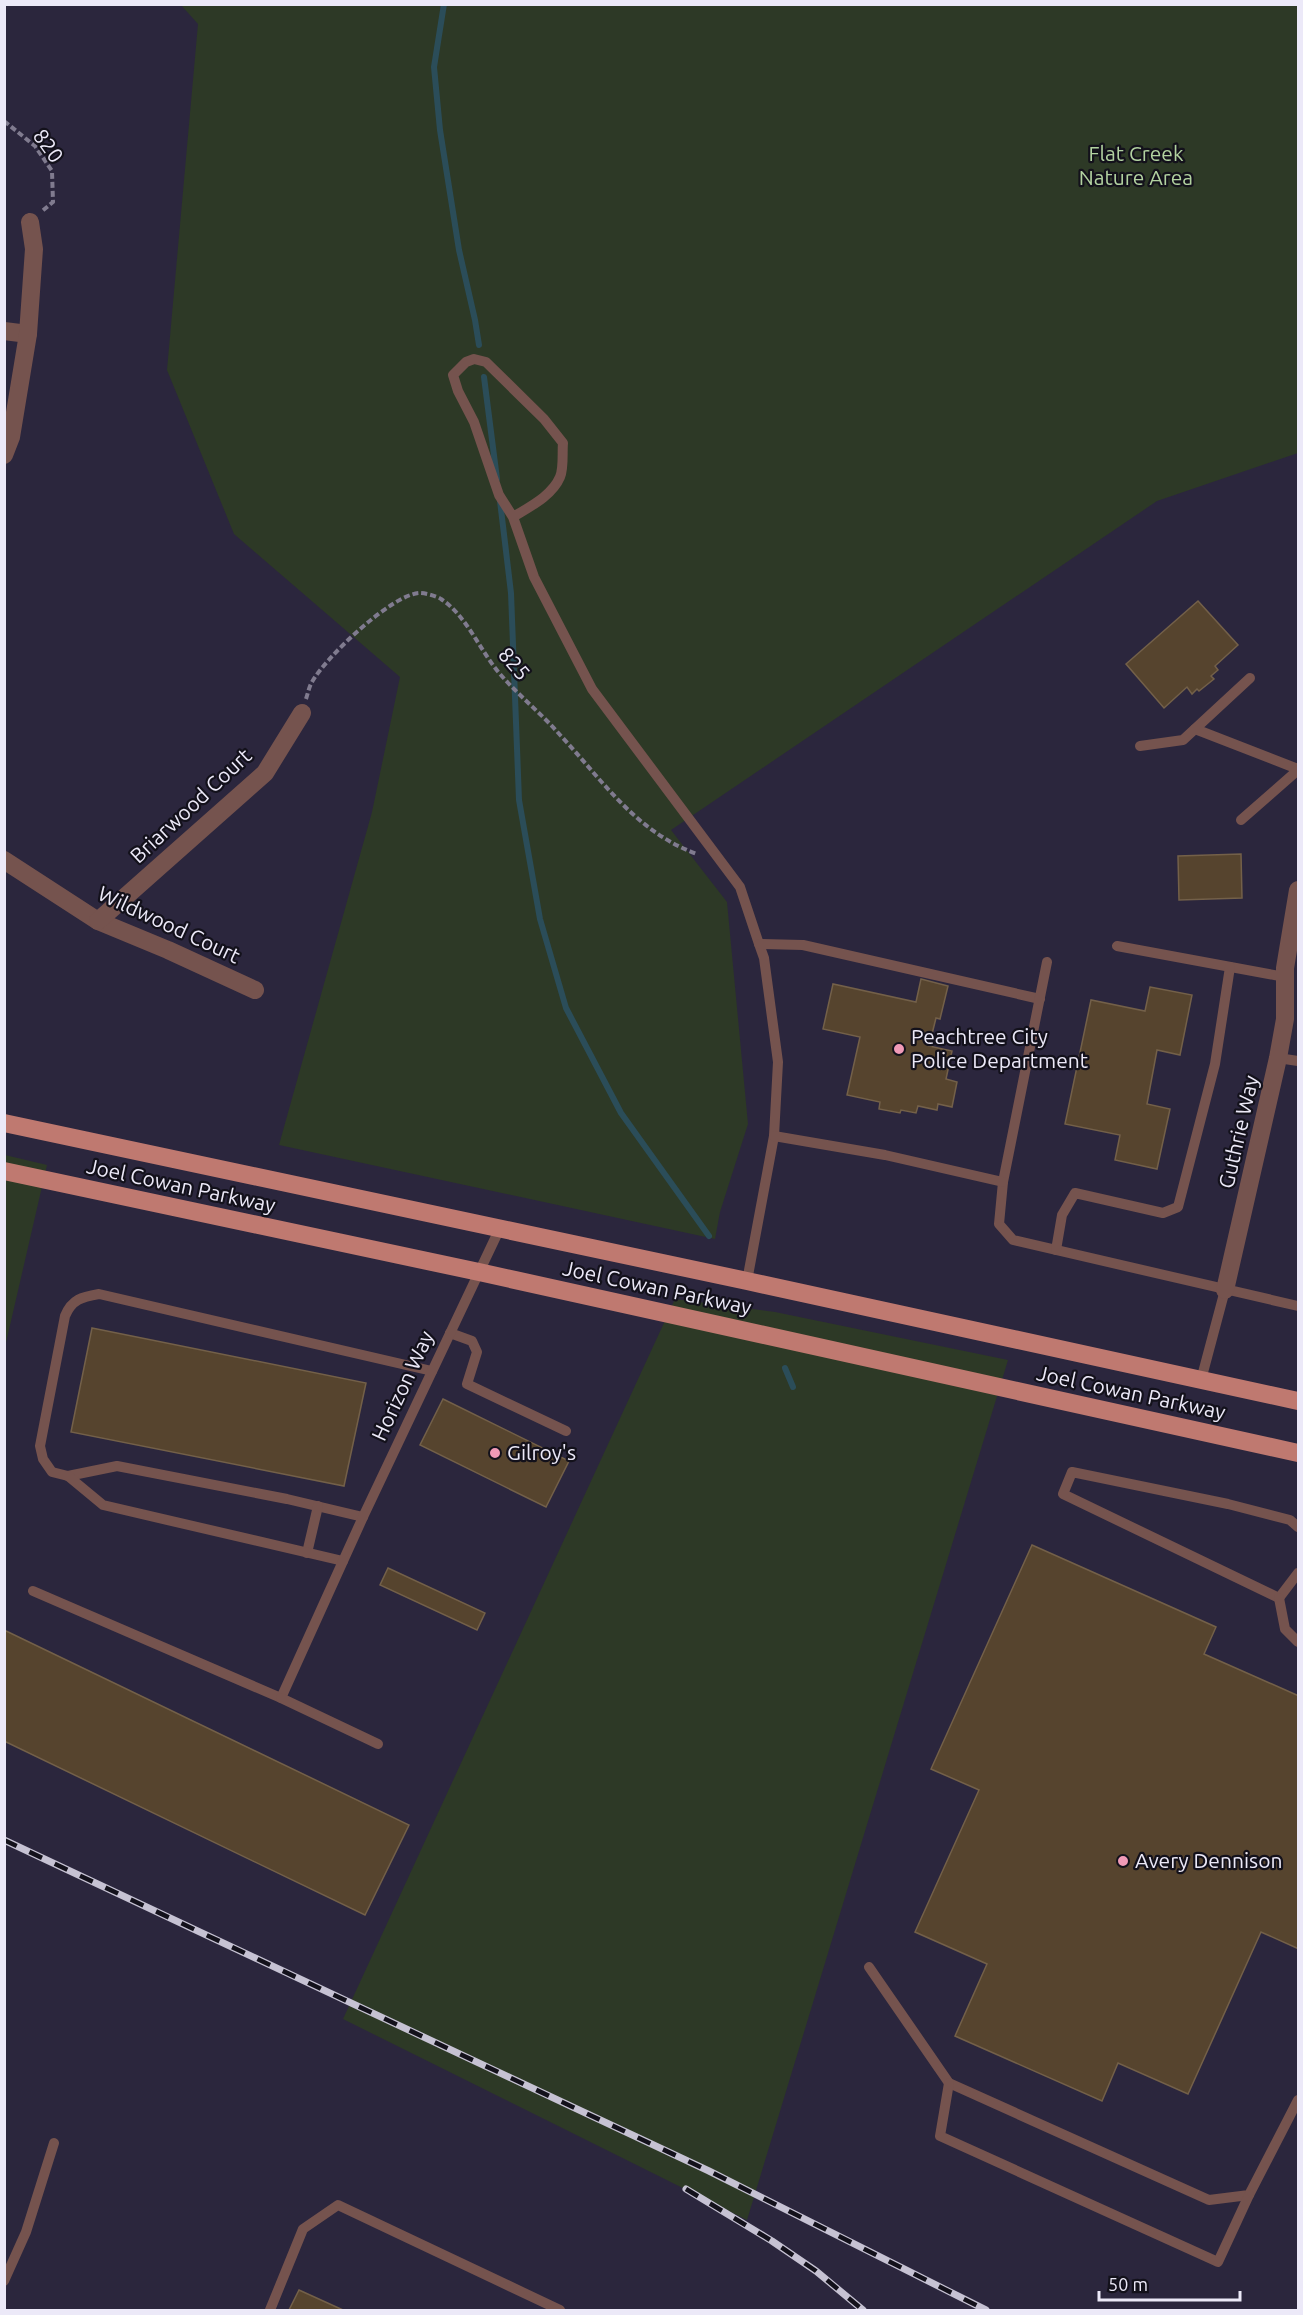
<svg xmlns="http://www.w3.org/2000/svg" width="1303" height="2315" viewBox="0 0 1303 2315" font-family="Ubuntu,sans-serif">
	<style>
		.green { fill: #2d3926 }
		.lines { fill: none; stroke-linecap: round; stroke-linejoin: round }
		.stream { stroke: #2b4d59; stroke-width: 6 }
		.building { fill: #56442e; stroke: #736049; stroke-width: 1.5 }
		.path { stroke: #807b8f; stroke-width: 4; stroke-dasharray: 6 3; stroke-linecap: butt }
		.service { stroke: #75534e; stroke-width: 10 }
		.minor { stroke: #75534e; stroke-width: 18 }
		.primary { stroke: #bf7970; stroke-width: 18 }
		.rail-casing { stroke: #c6c2d3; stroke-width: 7 }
		.rail { stroke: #13111b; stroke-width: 4.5; stroke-dasharray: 14; stroke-linecap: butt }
		.poi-dot { fill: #f09ab7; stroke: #13111b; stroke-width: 2 }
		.labels { text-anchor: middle; stroke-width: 4.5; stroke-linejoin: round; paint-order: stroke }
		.street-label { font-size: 21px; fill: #ece9f8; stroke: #13111b }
		.park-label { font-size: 21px; fill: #b2d2a0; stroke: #13111b }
		.poi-label { font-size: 21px; fill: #ece9f8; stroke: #13111b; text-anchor: start }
	</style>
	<rect width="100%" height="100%" fill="#2b263d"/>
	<g class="green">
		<path d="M 181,5 L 1298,5 L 1298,453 L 1157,501 L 671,830 L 727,902 L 748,1124 L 720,1212 L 715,1239 L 279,1145 L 372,812 L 400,677 L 234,534 L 167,370 L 198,24 Z"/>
		<path d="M 5,1155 L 47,1165 L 5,1347 Z"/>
		<path d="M 675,1299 L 775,1312 L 1008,1360 L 747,2220 L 343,2019 Z"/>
	</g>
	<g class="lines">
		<g class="stream">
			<path d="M 444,4 L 434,67 L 440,130 L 459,250 L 475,320 L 479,345"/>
			<path d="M 484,377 L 497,479"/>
			<path d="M 500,501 L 511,593 L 519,800 L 540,919 L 566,1008 L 621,1113 L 709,1236"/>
			<path d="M 785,1368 L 793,1387"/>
		</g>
	</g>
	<g class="building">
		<path d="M 1198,601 L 1238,645 L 1215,666 L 1218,670 L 1211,676 L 1214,679 L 1199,691 L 1197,689 L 1192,694 L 1187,687 L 1164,708 L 1126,664 Z"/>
		<path d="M 1241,854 L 1242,898 L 1179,900 L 1178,856 Z"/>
		<path d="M 921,979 L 948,986 L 940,1019 L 936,1018 L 929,1046 L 952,1051 L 946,1079 L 957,1082 L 952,1107 L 938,1104 L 937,1110 L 918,1106 L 916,1113 L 901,1110 L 900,1113 L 879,1109 L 880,1102 L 847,1095 L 860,1037 L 823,1029 L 833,984 L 916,1002 Z"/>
		<path d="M 1150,987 L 1192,995 L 1180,1055 L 1157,1050 L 1147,1104 L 1170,1109 L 1157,1169 L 1115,1160 L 1120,1135 L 1065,1124 L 1091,1000 L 1145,1011 Z"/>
		<path d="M 92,1328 L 366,1383 L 344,1486 L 71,1432 Z"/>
		<path d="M 443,1399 L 569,1461 L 546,1507 L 420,1445 Z"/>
		<path d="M 1032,1545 L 1216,1627 L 1204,1654 L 1299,1696 L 1299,1949 L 1261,1932 L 1188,2094 L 1118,2063 L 1102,2101 L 955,2036 L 987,1964 L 915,1932 L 979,1790 L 931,1769 Z"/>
		<path d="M 388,1568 L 485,1613 L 477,1630 L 380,1585 Z"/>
		<path d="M 4,1630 L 409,1825 L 365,1915 L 4,1741 Z"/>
		<path d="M 299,2290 L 343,2310 L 289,2310 Z"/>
	</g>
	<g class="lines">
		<g class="path">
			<path d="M 4,121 L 35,146 L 52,171 L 53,202 L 41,212"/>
			<path d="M 306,699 C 308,693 309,687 312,682 C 326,657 391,595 419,593 C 425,593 437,596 441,599 C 467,616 480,651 500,674 C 519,696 542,714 561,736 C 603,781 636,832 697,854"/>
		</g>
		<g class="service">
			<path d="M 513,517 C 529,507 552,496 560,477 C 564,468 562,453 563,443 L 544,419 L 486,362 L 474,359 L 466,362 L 453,375 L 458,391 L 474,422 L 499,495 L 513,517 L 534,577 L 592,689 L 740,887 L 759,944 L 764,958 L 778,1062 L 774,1136 L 747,1281"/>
			<path d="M 1195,729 L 1298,769"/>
			<path d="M 1140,746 L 1183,740 L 1250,678"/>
			<path d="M 1241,820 L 1298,770"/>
			<path d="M 759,944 L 803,945 L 1040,999"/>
			<path d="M 1117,946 L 1285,977"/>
			<path d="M 1047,962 L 1003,1182 L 999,1224 L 1013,1240 L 1298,1306"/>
			<path d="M 1278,1058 L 1298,1061"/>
			<path d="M 774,1136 L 885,1155 L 1003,1182"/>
			<path d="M 1056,1250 L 1062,1215 L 1075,1193 L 1163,1213 L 1178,1207 L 1215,1064 L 1230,967"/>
			<path d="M 450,1333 L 472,1341 L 477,1352 L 467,1384 L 566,1431"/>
			<path d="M 1201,1380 L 1225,1290"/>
			<path d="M 68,1476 L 117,1466 L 287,1499 L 363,1517"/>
			<path d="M 1298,1527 L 1290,1520 L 1228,1504 L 1072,1472 L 1063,1494 L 1279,1598 L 1298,1573"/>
			<path d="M 307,1553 L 318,1506"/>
			<path d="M 343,1561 L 103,1505 L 68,1476 L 52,1472 L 43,1459 L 40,1446 L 65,1316 C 72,1299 82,1297 99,1294 L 432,1371"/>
			<path d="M 33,1591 L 281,1698 L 363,1517 L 500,1228"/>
			<path d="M 1279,1598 L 1285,1629 L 1298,1642"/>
			<path d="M 281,1698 L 378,1744"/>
			<path d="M 869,1967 L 949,2083 L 1209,2200 L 1249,2195 L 1298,2100"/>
			<path d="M 949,2083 L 940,2136 L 1218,2262 L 1249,2195"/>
			<path d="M 4,2281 L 26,2232 L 54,2143"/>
			<path d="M 270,2310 L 303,2229 L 338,2205 L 560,2310"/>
		</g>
		<g class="minor">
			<path d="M 4,331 L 28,334"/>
			<path d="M 4,455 L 11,437 L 28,334 L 34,249 L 30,222"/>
			<path d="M 4,860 L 98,921 L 168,950 L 255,990"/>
			<path d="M 98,921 L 265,773 L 302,713"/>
			<path d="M 1225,1290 L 1278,1058 L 1285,1019 L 1285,968 L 1298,890"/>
		</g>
		<g class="primary">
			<path d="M 4,1123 L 747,1281 L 1298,1401"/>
			<path d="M 4,1171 L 479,1272 L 1298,1453"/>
		</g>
		<g class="rail-casing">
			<g id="rail">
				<path d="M 4,1840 L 709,2171 L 986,2310"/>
				<path d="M 686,2189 L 772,2241 L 816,2271 L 863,2310"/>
			</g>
		</g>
		<use href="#rail" class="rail"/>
	</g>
	<g class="poi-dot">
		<circle cx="899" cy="1049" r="6"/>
		<circle cx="495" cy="1453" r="6"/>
		<circle cx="1123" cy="1861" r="6"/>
	</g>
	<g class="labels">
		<g class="street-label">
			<text transform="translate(48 146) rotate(54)" y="7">820</text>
			<text transform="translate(514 664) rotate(49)" y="7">825</text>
			<text transform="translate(191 806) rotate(-43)" y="7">Briarwood Court</text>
			<text transform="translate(169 925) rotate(25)" y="7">Wildwood Court</text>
			<text transform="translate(1239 1132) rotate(-77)" y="7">Guthrie Way</text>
			<text transform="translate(181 1186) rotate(12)" y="7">Joel Cowan Parkway</text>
			<text transform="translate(657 1288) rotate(12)" y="7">Joel Cowan Parkway</text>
			<text transform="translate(403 1386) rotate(-65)" y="7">Horizon Way</text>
			<text transform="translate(1131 1393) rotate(12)" y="7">Joel Cowan Parkway</text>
		</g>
		<g class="park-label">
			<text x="1136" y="161">Flat Creek<tspan x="1136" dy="24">Nature Area</tspan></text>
		</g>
		<g class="poi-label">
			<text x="911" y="1044">Peachtree City<tspan x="911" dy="24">Police Department</tspan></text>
			<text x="507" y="1460">Gilroy's</text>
			<text x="1135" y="1868">Avery Dennison</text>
		</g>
	</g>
	<rect width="1303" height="2315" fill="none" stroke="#ece9f8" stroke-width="12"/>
	<path d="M1099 2291v9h141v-9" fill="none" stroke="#ece9f8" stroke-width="3"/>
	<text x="1108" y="2291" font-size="18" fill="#ece9f8" stroke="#13111b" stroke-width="4.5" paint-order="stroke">50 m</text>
</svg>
